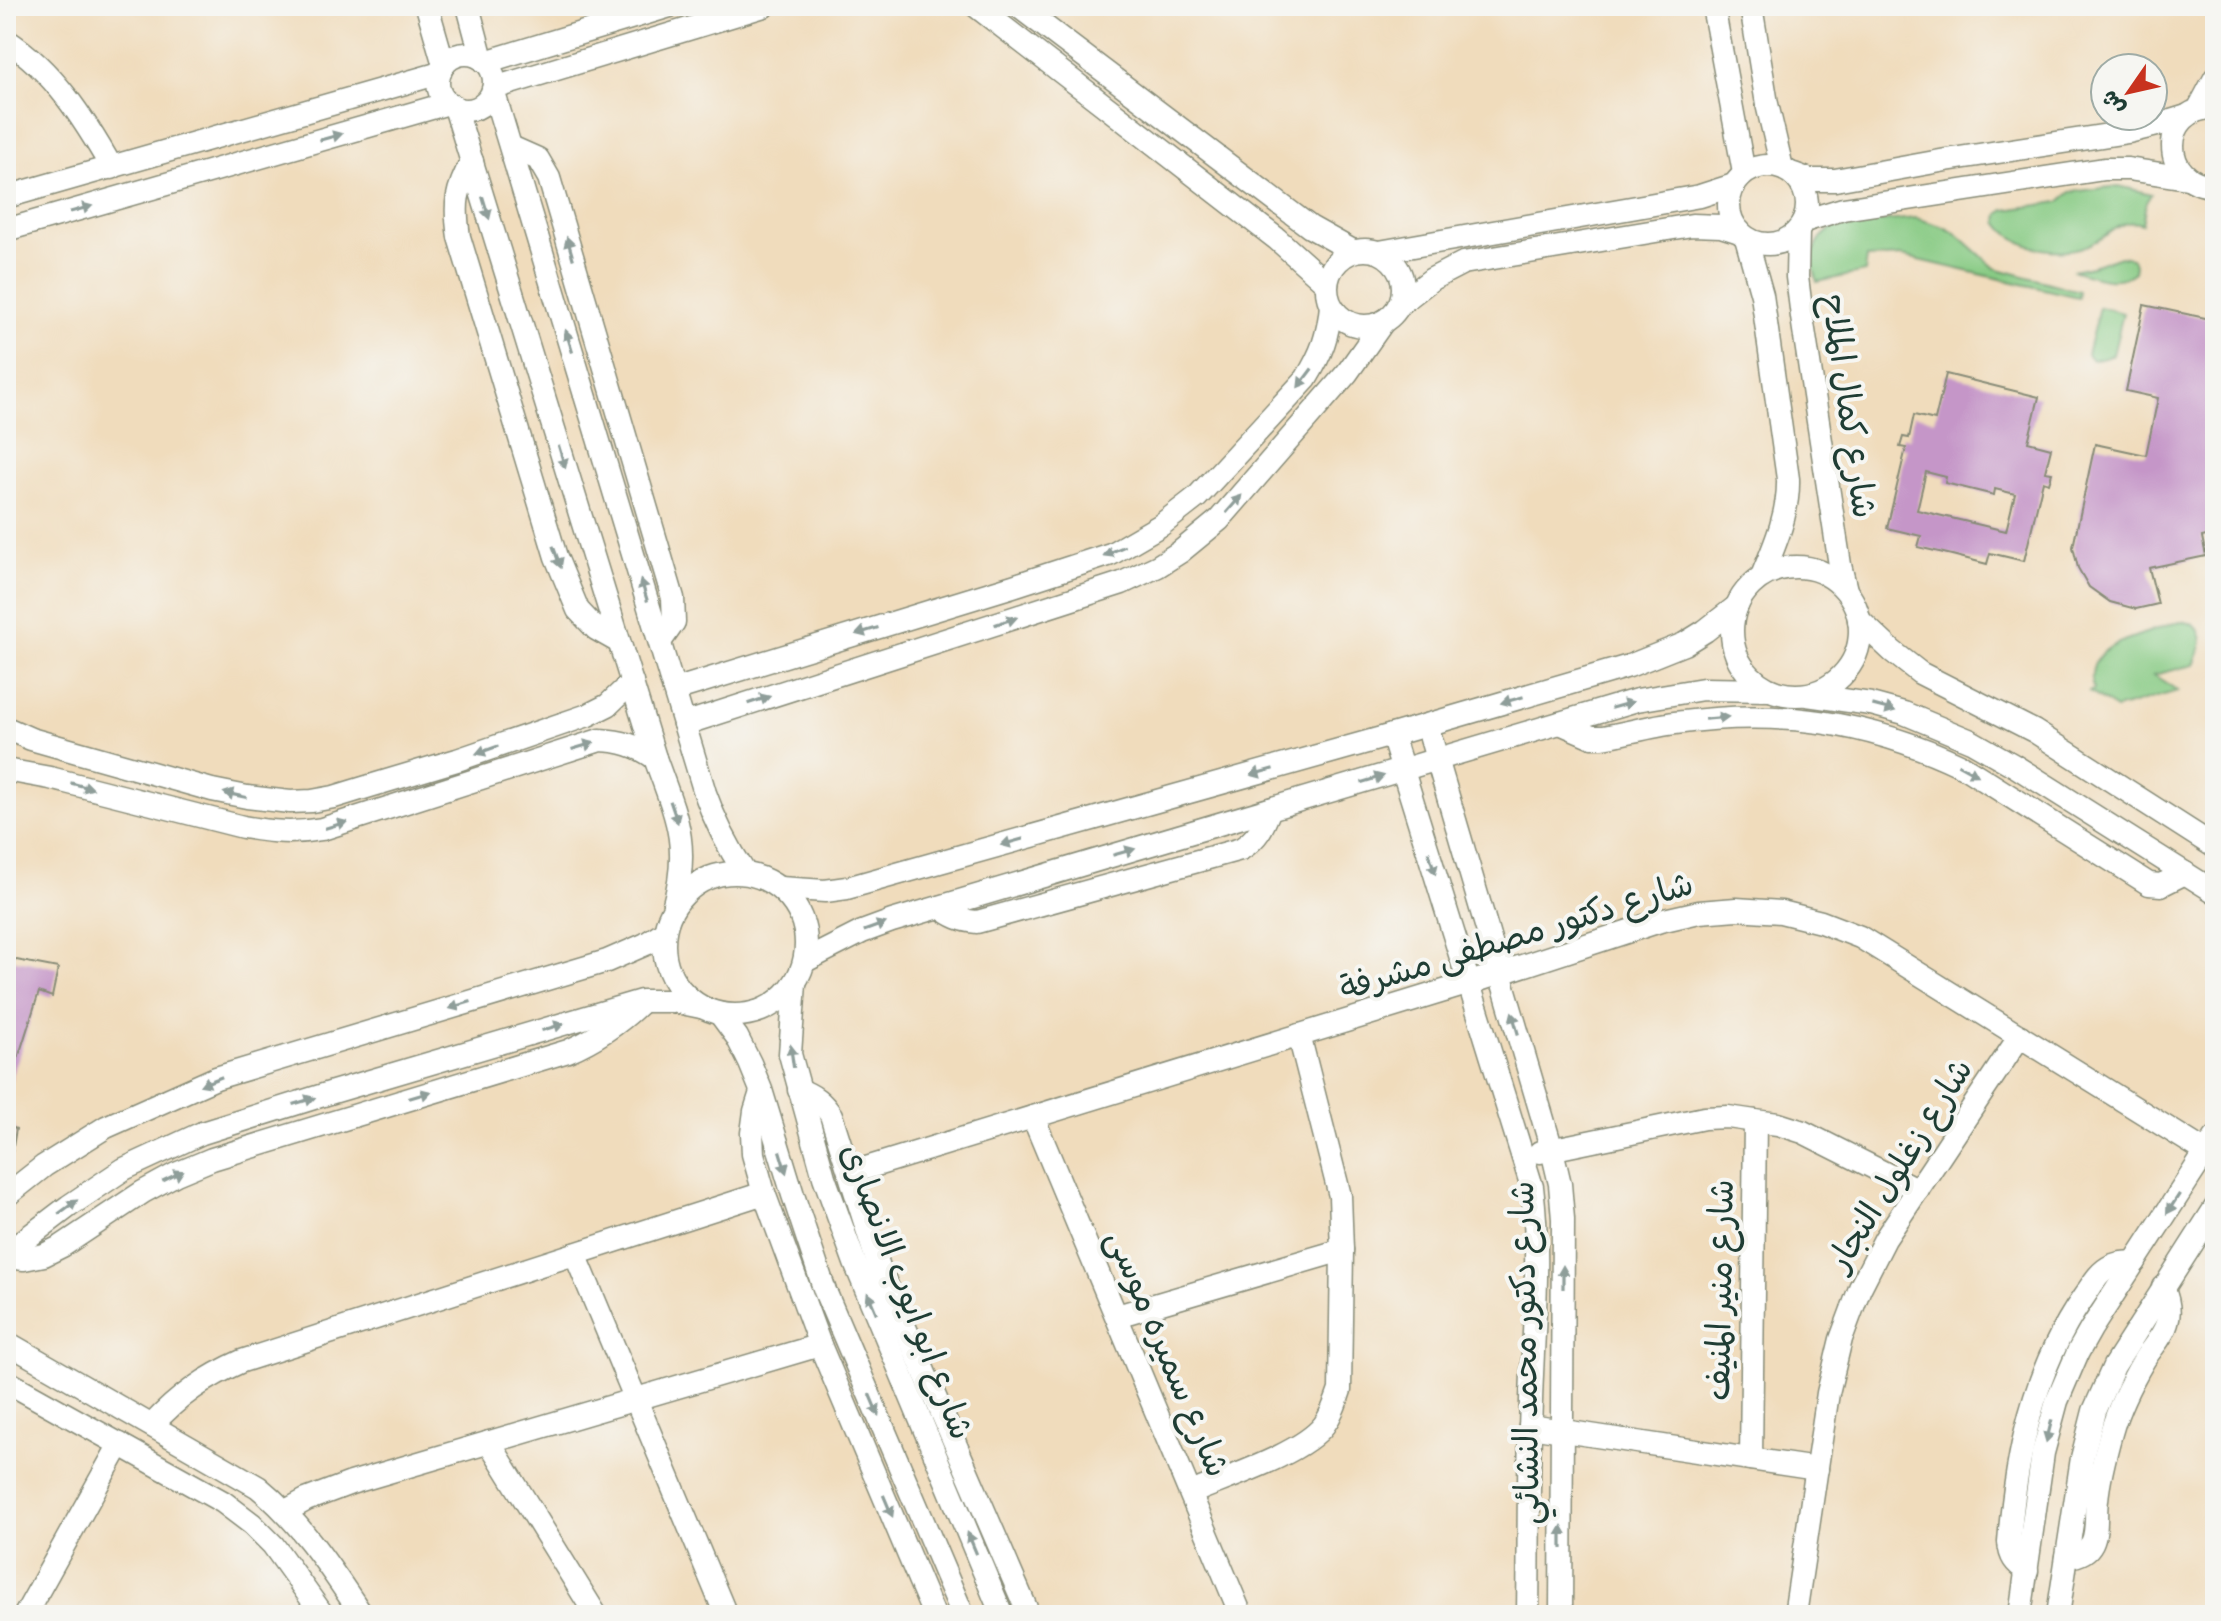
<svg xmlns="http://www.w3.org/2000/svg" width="2221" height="1621" viewBox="0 0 2221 1621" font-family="Caveat,'Playpen Sans Arabic',sans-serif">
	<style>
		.green { fill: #87ca83; stroke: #53845c; stroke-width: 2 }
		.building { fill: #c596c8; fill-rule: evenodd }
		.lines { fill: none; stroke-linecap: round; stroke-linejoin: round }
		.minor-casing { stroke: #888c78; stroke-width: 25 }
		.minor { stroke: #fff; stroke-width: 22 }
		.oneway { fill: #8f9e9a }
		.labels { text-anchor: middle; stroke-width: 8; stroke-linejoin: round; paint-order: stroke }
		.street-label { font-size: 34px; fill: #1f3d34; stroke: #f6f6f2 }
	</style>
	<rect width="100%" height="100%" fill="#f6f6f2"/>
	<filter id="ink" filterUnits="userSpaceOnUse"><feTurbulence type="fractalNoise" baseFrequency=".0125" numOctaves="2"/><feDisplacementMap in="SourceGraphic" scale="16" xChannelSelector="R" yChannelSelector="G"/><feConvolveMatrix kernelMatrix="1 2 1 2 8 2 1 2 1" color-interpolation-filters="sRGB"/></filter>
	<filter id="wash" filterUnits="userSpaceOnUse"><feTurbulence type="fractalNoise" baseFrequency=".006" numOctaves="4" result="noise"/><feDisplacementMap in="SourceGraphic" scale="32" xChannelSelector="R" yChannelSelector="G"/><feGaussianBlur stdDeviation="1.8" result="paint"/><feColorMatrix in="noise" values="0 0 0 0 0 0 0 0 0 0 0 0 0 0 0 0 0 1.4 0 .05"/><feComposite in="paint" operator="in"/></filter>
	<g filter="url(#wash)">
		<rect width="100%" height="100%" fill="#f0dcbc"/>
		<g class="green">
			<path d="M 2119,186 L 2151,194 L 2146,203 L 2142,224 C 2120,218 2114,232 2096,241 C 2075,253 2050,253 2028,245 C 2016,240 2004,232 1998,222 L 1999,214 L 2005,210 L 2059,202 L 2071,192 Z"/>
			<path d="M 1916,218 L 1944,227 L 1957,234 L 1995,268 L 2079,291 L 2078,297 L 1902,256 L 1867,258 L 1865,272 L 1817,282 L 1812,259 L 1814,251 L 1822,237 L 1834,226 Z"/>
			<path d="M 2120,256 L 2131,258 L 2135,264 L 2134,272 C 2117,287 2091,275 2072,270 L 2092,266 Z"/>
			<path d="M 2099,307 L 2123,313 L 2113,355 L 2092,360 L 2087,354 Z"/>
			<path d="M 2180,621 L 2194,624 C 2207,638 2201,649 2194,665 L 2154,675 L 2178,691 L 2116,709 L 2089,692 L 2093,690 C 2086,655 2109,646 2137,636 C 2151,631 2166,626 2180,621 Z"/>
		</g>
		<g id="blocks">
			<g class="building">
				<path d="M 2144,305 L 2215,320 L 2215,534 L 2202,537 L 2206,556 L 2149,568 L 2158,604 L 2136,609 L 2110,602 L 2089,587 L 2078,568 L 2073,547 L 2095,444 L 2146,455 L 2158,398 L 2126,391 Z"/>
				<path d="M 1946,374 L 2039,397 L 2028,442 L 2051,448 L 2045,472 L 2052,473 L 2049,483 L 2043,481 L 2024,561 L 1990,553 L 1987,564 L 1952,555 L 1918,547 L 1921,536 L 1887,528 L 1906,448 L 1900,447 L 1903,437 L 1909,438 L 1914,415 L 1935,420 ZM 1926,472 L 1946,477 L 1945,483 L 1994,495 L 1995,489 L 2015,494 L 2006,531 L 1917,510 Z"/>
				<path d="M 6,958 L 58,968 L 52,997 L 39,992 L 7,1093 Z"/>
				<path d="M 6,1125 L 16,1129 L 8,1176 L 6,1176 Z"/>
			</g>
		</g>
	</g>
	<g filter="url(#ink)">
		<use href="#blocks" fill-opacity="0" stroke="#888c78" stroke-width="2"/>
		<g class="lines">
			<g class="minor-casing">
				<g id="minor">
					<path d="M 427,6 L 444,65"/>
					<path d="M 468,6 L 482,59"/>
					<path d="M 976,6 L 1277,239 L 1327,284"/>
					<path d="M 1018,6 L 1310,227 L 1353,251"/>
					<path d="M 1713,6 L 1744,173"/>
					<path d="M 1751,6 L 1767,104 L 1782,168"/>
					<path d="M 6,40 C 54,71 84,119 112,168"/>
					<circle cx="466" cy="82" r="28"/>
					<path d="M 485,62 L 670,6"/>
					<path d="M 494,88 L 764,6"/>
					<path d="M 493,90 L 705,793 C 715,822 728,847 745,873"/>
					<path d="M 455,107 L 655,758 C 675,814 691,843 674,904"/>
					<path d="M 2215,108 C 2159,106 2159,185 2215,186"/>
					<path d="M 2198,110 L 2215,78"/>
					<path d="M 511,147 L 538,159 L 549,178 L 673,598 L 674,622 L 660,642"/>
					<path d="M 472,161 C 456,191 454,203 459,237 L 556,557 L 578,610 L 596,629 L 619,642"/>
					<circle cx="1768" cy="205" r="39"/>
					<path d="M 1794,174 L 1810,180 L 1835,180 L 1946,160 L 2128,132 L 2161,124 L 2187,116"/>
					<path d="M 6,197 L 440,73"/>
					<path d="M 1804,221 L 1843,209 L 2104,169 L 2128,169 L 2187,178"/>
					<path d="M 6,230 L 449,103"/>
					<path d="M 1798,231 L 1797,277 L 1802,317 L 1840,565 L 1846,590"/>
					<path d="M 1746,238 L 1762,295 L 1788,479 C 1789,513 1775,545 1762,576"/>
					<circle cx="1365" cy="288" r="38"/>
					<path d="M 1379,252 L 1700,196 L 1734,185"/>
					<path d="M 1400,304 L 1432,279 L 1463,263 L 1692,225 L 1721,226 L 1740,232"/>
					<circle cx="1796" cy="631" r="64"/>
					<path d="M 1859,620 L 1892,651 L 1920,673 L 2034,731 L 2215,847"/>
					<path d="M 674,690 L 1013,586 L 1111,554 L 1161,525 L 1197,497 L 1306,379 C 1322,353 1328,336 1331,306"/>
					<path d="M 1807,695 L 1871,704 L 1904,713 L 1971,741 L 2015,766 L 2215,892"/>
					<path d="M 1560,723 L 1592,737 L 1603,737 C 1627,733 1651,726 1675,723 C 1779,709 1868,721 1962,766 L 2149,884 L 2161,885 L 2185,873"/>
					<path d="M 684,724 L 1122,583 L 1158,566 L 1180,552 L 1219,520 L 1347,373 L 1383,322"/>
					<path d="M 1427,725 L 1552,1150 L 1560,1184 L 1563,1219 L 1561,1615"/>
					<path d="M 6,728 L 31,739 L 212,790 L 247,797 L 290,802 L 312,801 L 334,797 L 370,786 L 457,760 L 588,715 L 608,705 L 632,682"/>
					<path d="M 1392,735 L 1532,1187 C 1541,1258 1533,1330 1531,1401 C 1528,1472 1529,1544 1528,1615"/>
					<path d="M 6,770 L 50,778 L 243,827 C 272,832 293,834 322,829 L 600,740 C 622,741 636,745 655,758"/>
					<circle cx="735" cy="944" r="71"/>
					<path d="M 780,888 L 825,891 L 847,888 L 1392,735 L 1629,666 L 1684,644 L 1705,631 L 1737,606"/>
					<path d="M 940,907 C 952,916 962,921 977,922 L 1241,849 C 1258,838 1263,827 1270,809"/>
					<path d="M 805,961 L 862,932 L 892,921 L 1637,700 L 1703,689 L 1770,690"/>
					<path d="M 795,983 L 790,1054 L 824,1177 L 855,1263 L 1002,1615"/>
					<path d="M 720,1014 L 737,1037 L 750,1063 L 761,1090 L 793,1195 L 825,1291 L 963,1615"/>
					<path d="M 799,1090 C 814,1095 822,1102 831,1115 L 879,1267 L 1029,1615"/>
					<path d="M 761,1092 L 755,1111 L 752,1133 L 753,1154 L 764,1193 L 820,1345 L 934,1615"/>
					<path d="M 1033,1117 L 1241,1615"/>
					<path d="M 1540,1152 L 1704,1118 L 1728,1117 L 1755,1121 L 1778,1124 L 1803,1132 L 1918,1190"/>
					<path d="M 850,1173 L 1470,983 L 1660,921 L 1699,912 L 1736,909 L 1781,912 L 1821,922 L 1860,937 L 2206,1152"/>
					<path d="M 6,1196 L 44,1166 L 106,1127 L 216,1078 L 607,961 L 646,944 L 664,932"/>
					<path d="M 6,1254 L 69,1206 L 124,1169 L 202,1133 L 333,1092 L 641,1001 L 672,1001 L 701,1007"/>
					<path d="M 575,1254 L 726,1615"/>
					<path d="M 6,1257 L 24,1259 L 44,1255 L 62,1246 L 143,1192 L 176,1174 L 212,1159 L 568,1051 C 596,1039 617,1025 639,1004"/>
					<path d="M 1117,1316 L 1342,1250"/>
					<path d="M 6,1342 L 258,1487 C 301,1522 331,1569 362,1615"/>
					<path d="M 6,1381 L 223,1502 L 252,1524 L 273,1545 L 323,1615"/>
					<path d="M 152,1425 C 179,1396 206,1377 242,1361 L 764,1193"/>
					<path d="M 1530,1426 L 1817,1469"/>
					<path d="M 489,1442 L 596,1615"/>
					<path d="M 1751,1459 L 1755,1121"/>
					<path d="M 1191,1493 C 1226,1478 1302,1454 1324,1425 C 1332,1414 1336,1402 1340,1390 L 1342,1250 L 1340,1196 L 1299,1035"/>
					<path d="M 286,1511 L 306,1500 L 351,1483 L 820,1345"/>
					<path d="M 2067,1557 C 2078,1556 2087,1553 2092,1543 C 2098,1531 2095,1513 2097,1500 C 2099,1477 2105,1455 2111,1433 C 2118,1408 2131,1382 2144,1360 C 2151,1348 2163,1337 2167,1323 C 2171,1311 2168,1299 2163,1287"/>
					<path d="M 2027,1571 C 2015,1563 2010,1557 2009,1542 C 2016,1457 2033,1370 2083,1298 C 2091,1287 2098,1272 2111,1266 C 2118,1262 2126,1263 2135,1262"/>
					<path d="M 25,1615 L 120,1444"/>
					<path d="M 1795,1615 L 1828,1393 L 1841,1339 L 1860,1288 L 1885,1239 L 2020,1036"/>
					<path d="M 2020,1615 L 2043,1453 L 2057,1401 L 2078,1352 L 2091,1329 L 2215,1138"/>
					<path d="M 2058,1615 L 2082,1458 L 2094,1411 L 2114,1366 L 2215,1208"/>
				</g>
			</g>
			<use href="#minor" class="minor"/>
		</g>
		<defs><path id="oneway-solid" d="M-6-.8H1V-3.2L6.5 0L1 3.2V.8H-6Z" transform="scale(2)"/></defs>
		<g class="oneway">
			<use href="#oneway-solid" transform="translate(331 137) rotate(-16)"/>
			<use href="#oneway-solid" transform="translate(486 208) rotate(73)"/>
			<use href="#oneway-solid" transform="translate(81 209) rotate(-16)"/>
			<use href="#oneway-solid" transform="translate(570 248) rotate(-106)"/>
			<use href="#oneway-solid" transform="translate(569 341) rotate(-107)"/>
			<use href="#oneway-solid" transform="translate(1305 378) rotate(127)"/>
			<use href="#oneway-solid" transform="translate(562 457) rotate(73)"/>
			<use href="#oneway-solid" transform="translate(1234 504) rotate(-49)"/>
			<use href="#oneway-solid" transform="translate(1114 551) rotate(156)"/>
			<use href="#oneway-solid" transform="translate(557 557) rotate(70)"/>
			<use href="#oneway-solid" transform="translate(644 590) rotate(-107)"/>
			<use href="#oneway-solid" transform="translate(1006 621) rotate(-18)"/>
			<use href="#oneway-solid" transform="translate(867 631) rotate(163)"/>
			<use href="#oneway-solid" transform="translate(759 700) rotate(-18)"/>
			<use href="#oneway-solid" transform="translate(1512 700) rotate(164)"/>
			<use href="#oneway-solid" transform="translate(1622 705) rotate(-16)"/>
			<use href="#oneway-solid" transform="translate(1884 708) rotate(15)"/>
			<use href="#oneway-solid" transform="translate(1717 718) rotate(-5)"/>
			<use href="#oneway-solid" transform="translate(583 746) rotate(-17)"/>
			<use href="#oneway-solid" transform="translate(487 750) rotate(161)"/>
			<use href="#oneway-solid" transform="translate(1968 770) rotate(29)"/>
			<use href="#oneway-solid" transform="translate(1262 772) rotate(164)"/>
			<use href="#oneway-solid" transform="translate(1373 779) rotate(-17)"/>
			<use href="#oneway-solid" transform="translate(82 786) rotate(15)"/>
			<use href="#oneway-solid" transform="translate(235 795) rotate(-168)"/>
			<use href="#oneway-solid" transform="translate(674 812) rotate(71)"/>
			<use href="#oneway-solid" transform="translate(336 825) rotate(-17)"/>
			<use href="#oneway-solid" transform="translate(1012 842) rotate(164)"/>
			<use href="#oneway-solid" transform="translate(1124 852) rotate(-16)"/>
			<use href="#oneway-solid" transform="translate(1432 863) rotate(73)"/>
			<use href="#oneway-solid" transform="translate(875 927) rotate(-20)"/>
			<use href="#oneway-solid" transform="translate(460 1005) rotate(163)"/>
			<use href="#oneway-solid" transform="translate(1515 1023) rotate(-106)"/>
			<use href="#oneway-solid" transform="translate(553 1027) rotate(-17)"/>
			<use href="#oneway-solid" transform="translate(792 1056) rotate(-98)"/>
			<use href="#oneway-solid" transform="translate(211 1081) rotate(159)"/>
			<use href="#oneway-solid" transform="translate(420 1095) rotate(-17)"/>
			<use href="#oneway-solid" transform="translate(304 1101) rotate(-17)"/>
			<use href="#oneway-solid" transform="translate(783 1162) rotate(73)"/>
			<use href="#oneway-solid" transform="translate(173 1176) rotate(-26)"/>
			<use href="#oneway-solid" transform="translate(2173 1204) rotate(123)"/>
			<use href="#oneway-solid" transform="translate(68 1207) rotate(-36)"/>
			<use href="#oneway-solid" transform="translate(1563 1277) rotate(-90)"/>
			<use href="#oneway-solid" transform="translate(872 1303) rotate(-113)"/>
			<use href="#oneway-solid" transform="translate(874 1405) rotate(67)"/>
			<use href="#oneway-solid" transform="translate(2049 1431) rotate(104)"/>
			<use href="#oneway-solid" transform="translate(888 1506) rotate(67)"/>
			<use href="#oneway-solid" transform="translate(1562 1537) rotate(-90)"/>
			<use href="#oneway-solid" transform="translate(972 1543) rotate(-113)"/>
		</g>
	</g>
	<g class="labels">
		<g class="street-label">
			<text transform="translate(1850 406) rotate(82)" y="12">شارع كمال الملاح</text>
			<text transform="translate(1516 935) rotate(-17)" y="12">شارع دكتور مصطفى مشرفة</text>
			<text transform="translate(1899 1164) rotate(-58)" y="12">شارع زغلول النجار</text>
			<text transform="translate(1719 1290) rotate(-89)" y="12">شارع منير المنيف</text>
			<text transform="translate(908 1291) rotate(69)" y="12">شارع ابو ايوب الانصارى</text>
			<text transform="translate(1169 1353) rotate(67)" y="12">شارع سميره موسى</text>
			<text transform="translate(1524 1353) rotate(-91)" y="12">شارع دكتور محمد النشائي</text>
		</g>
	</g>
	<rect width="2221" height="1621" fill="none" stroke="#f6f6f2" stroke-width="32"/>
	<g transform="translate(2129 92) rotate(236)"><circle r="38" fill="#f6f6f2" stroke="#a0aca6" stroke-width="2"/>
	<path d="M0-6L14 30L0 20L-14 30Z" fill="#c8321e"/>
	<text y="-12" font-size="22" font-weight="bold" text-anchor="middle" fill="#1f3d34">ش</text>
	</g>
</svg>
